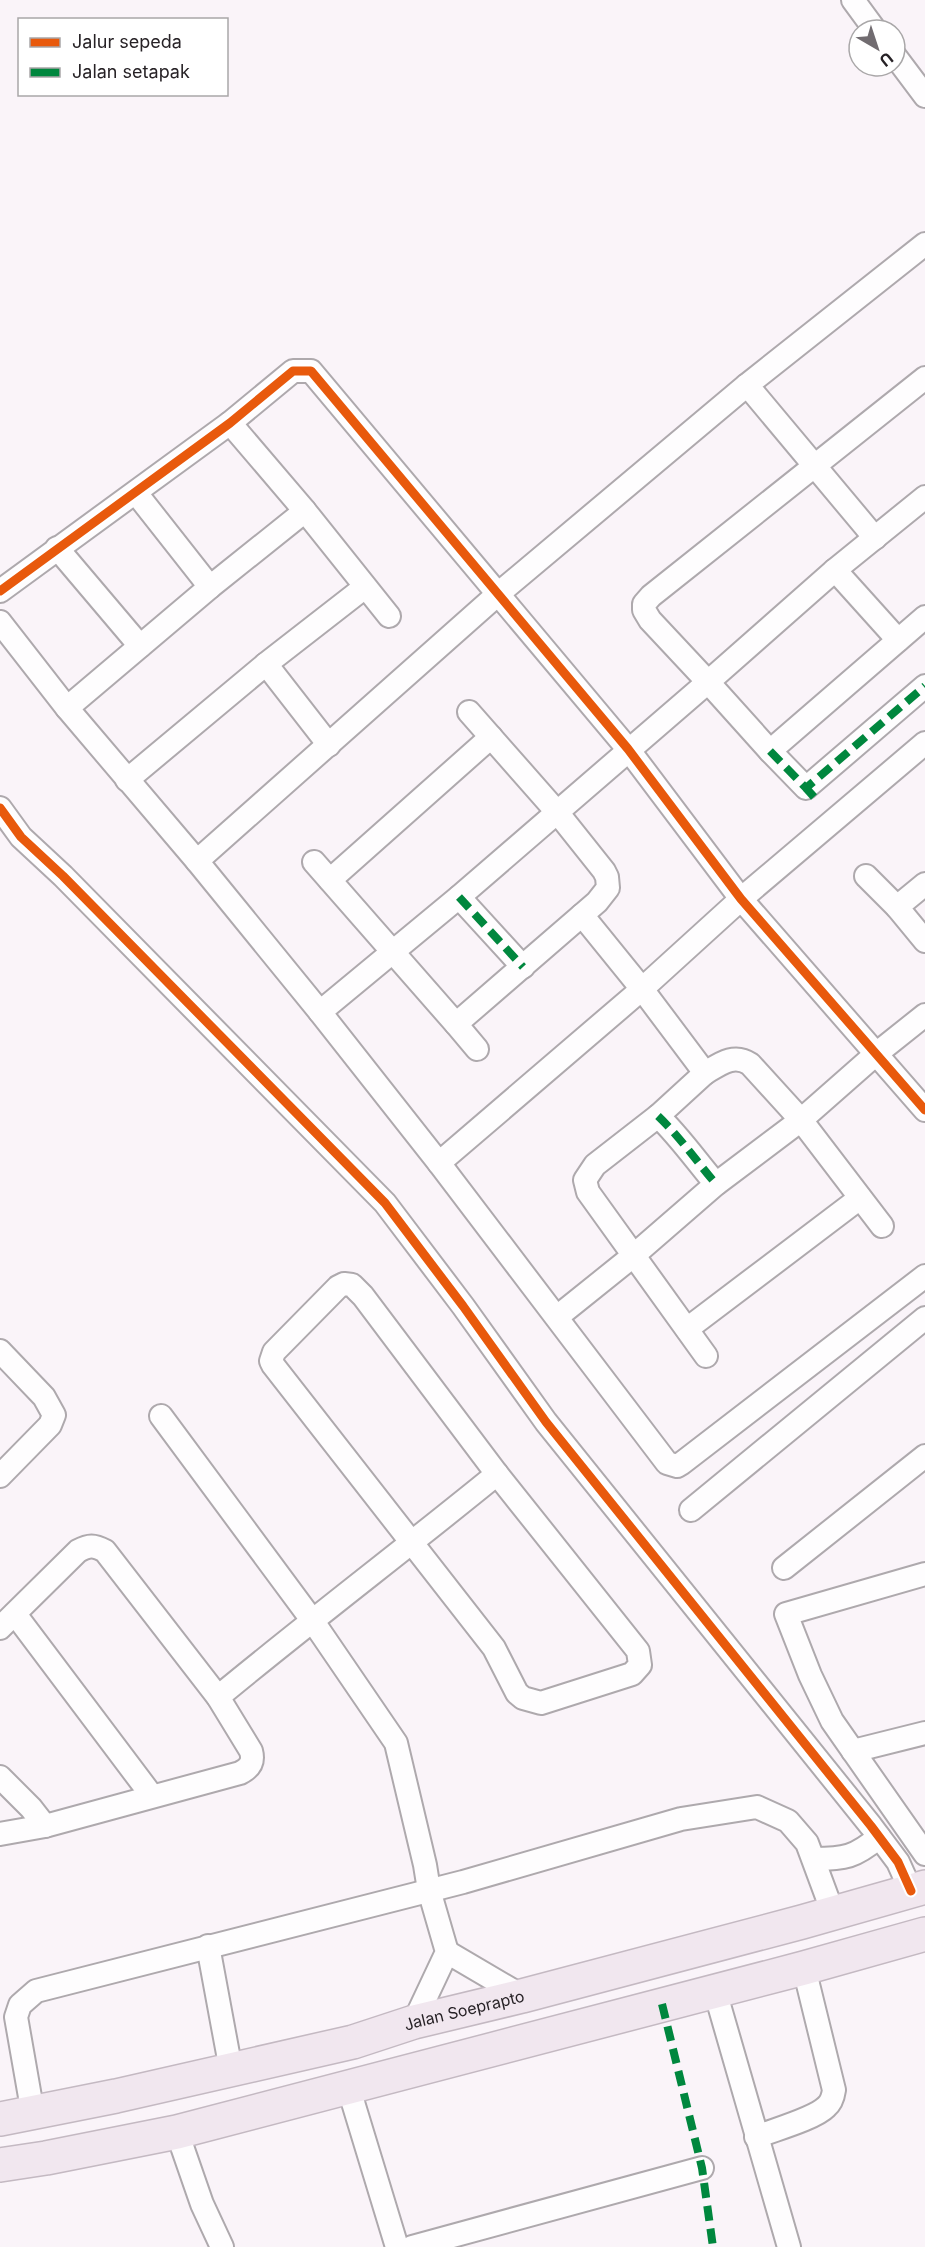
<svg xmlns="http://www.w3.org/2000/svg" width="925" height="2247" viewBox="0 0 925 2247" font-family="Inter,sans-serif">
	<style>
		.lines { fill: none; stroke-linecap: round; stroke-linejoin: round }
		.minor-casing { stroke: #aea9ad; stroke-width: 26 }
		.highway-casing { stroke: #c4b9c2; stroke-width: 36 }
		.minor { stroke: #fefdfe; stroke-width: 22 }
		.highway { stroke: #f1e7ef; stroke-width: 33 }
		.quiet { stroke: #00873e; stroke-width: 8; stroke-dasharray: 15 8; stroke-linecap: butt }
		.cycleway-casing { stroke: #fff; stroke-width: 13 }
		.cycleway { stroke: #e8590c; stroke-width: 9 }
		.labels { text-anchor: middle; stroke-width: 6; stroke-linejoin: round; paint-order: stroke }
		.street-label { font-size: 16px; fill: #272226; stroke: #fff }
	</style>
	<rect width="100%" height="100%" fill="#faf4f9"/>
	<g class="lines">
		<g class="minor-casing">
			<g id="minor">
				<path d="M 853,0 L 875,30"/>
				<path d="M 895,56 L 925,96"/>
				<path d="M 747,385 L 875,538"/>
				<path d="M 230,423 L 305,511 L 389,616"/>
				<path d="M 136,493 L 210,587"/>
				<path d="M 925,497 L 835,570 L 708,682 L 770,751 L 925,617"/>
				<path d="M 57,548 L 140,646"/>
				<path d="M 835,570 L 898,640"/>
				<path d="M 0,591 L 230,423 L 293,371 L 311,371 L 628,749 L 741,899 L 925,1110"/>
				<path d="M 0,622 L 67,708 L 197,861 L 320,1012 L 439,1163 L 667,1463 L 677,1466 L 682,1463 L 925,1276"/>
				<path d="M 266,664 L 329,745"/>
				<path d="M 67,708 L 210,587 L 305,511"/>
				<path d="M 770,751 L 806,788 L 925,686"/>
				<path d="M 127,780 L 266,664 L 365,587"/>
				<path d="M 0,808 L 21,837 L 63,876 L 385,1203 L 463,1306 L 546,1422 L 871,1826 L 898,1862 L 911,1891"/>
				<path d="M 197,861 L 498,594 L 747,385 L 925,244"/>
				<path d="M 314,862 L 456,1024 L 597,902 L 608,888 L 607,877 L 604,871 L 557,812 L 469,712"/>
				<path d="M 866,876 L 897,907"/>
				<path d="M 330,880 L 491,737"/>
				<path d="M 925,884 L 897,907 L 925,941"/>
				<path d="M 459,897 L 523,967"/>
				<path d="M 582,915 L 642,989 L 705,1073 C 720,1064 734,1053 750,1064 L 801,1120 L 882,1226"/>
				<path d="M 320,1012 L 459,897 L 708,682 L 650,620 L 644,610 L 644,604 L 651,596 L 925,378"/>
				<path d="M 456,1024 L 477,1049"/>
				<path d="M 705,1073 L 658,1116 L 595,1165 L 585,1180 L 588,1192 L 706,1356"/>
				<path d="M 658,1116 C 680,1137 697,1162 716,1184"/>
				<path d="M 439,1163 L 642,989 L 741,899 L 925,743"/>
				<path d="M 344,1284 L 352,1285 L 363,1296 L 497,1474 L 638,1651 L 640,1665 L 632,1674 L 541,1703 L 523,1698 L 517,1693 L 494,1648 L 273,1365 L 271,1361 L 274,1352 L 338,1287 Z"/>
				<path d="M 557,1317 L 633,1256 L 716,1184 L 801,1120 L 876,1054 L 925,1015"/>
				<path d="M 687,1329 L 860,1198"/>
				<path d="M 0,1351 L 44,1397 L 54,1415 L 50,1425 L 0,1476"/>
				<path d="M 161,1416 L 312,1620 L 396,1743 L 425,1865 L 429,1890 L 447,1952 L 414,2022"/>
				<path d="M 691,1510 L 925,1318"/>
				<path d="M 784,1568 L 925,1456"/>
				<path d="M 925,1574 L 786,1614 L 810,1675 L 832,1721 L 925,1854"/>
				<path d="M 15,1614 L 152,1796"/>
				<path d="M 0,1628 L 78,1551 C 89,1545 94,1545 105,1551 L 218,1697 L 251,1751 C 254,1762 250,1768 240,1773 L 45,1826 L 0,1834"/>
				<path d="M 218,1697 C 310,1621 405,1549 497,1474"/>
				<path d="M 853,1751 L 925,1733"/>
				<path d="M 0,1777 L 31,1808 L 45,1826"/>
				<path d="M 814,1859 C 845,1859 855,1857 879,1837"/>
				<path d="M 208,1946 L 231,2070"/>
				<path d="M 447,1952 L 522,1996"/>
				<path d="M 715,1991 L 789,2247"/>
				<path d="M 348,2086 L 397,2247"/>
				<path d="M 33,2114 L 16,2017 L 20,2005 L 36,1991 L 463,1882 L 681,1819 L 757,1807 L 788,1821 L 807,1843 L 833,1913"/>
				<path d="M 177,2132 L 202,2204 L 222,2247"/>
				<path d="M 756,2137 C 773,2130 814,2119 826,2107 C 831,2103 833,2097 834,2090 L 804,1968"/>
				<path d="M 412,2247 L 702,2168"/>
			</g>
		</g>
		<g class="highway-casing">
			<g id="highway">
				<path id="s1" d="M 0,2119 L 116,2096 L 353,2042 L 414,2022 L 522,1996 L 802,1922 L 925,1887"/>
				<path d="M 0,2165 L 46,2158 L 177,2132 L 804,1968 L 925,1934"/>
			</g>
		</g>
		<use href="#minor" class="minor"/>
		<use href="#highway" class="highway"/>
		<g class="quiet">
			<path d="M 770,751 L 806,788 L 925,686"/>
			<path d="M 806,788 L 814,797"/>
			<path d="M 459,897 L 523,967"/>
			<path d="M 658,1116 C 680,1137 697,1162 716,1184"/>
			<path d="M 662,2004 L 702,2168 L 713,2247"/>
		</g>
		<g class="cycleway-casing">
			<g id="cycleway">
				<path d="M 0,591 L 230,423 L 293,371 L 311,371 L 628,749 L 741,899 L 925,1110"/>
				<path d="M 0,808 L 21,837 L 63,876 L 385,1203 L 463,1306 L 546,1422 L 871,1826 L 898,1862 L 911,1891"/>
			</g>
		</g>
		<use href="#cycleway" class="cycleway"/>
	</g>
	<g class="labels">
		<g class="street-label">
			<text dy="6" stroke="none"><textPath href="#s1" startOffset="477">Jalan Soeprapto</textPath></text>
		</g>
	</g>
	<rect x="18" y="18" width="210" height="78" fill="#ffffff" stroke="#a9a7a8" stroke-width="1.5"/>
	<rect x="30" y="38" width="30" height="9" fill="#e8590c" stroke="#a9a7a8" stroke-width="1.5"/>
	<text x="72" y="48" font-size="18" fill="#272226">Jalur sepeda</text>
	<rect x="30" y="68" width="30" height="9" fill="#00873e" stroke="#a9a7a8" stroke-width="1.5"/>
	<text x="72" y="78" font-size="18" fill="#272226">Jalan setapak</text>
	<g transform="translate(877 48) rotate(141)"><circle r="28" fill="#ffffff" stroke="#a9a7a8" stroke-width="1.5"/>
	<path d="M0-4.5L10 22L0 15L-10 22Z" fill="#716c70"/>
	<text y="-9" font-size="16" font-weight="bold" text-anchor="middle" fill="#272226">U</text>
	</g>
</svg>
